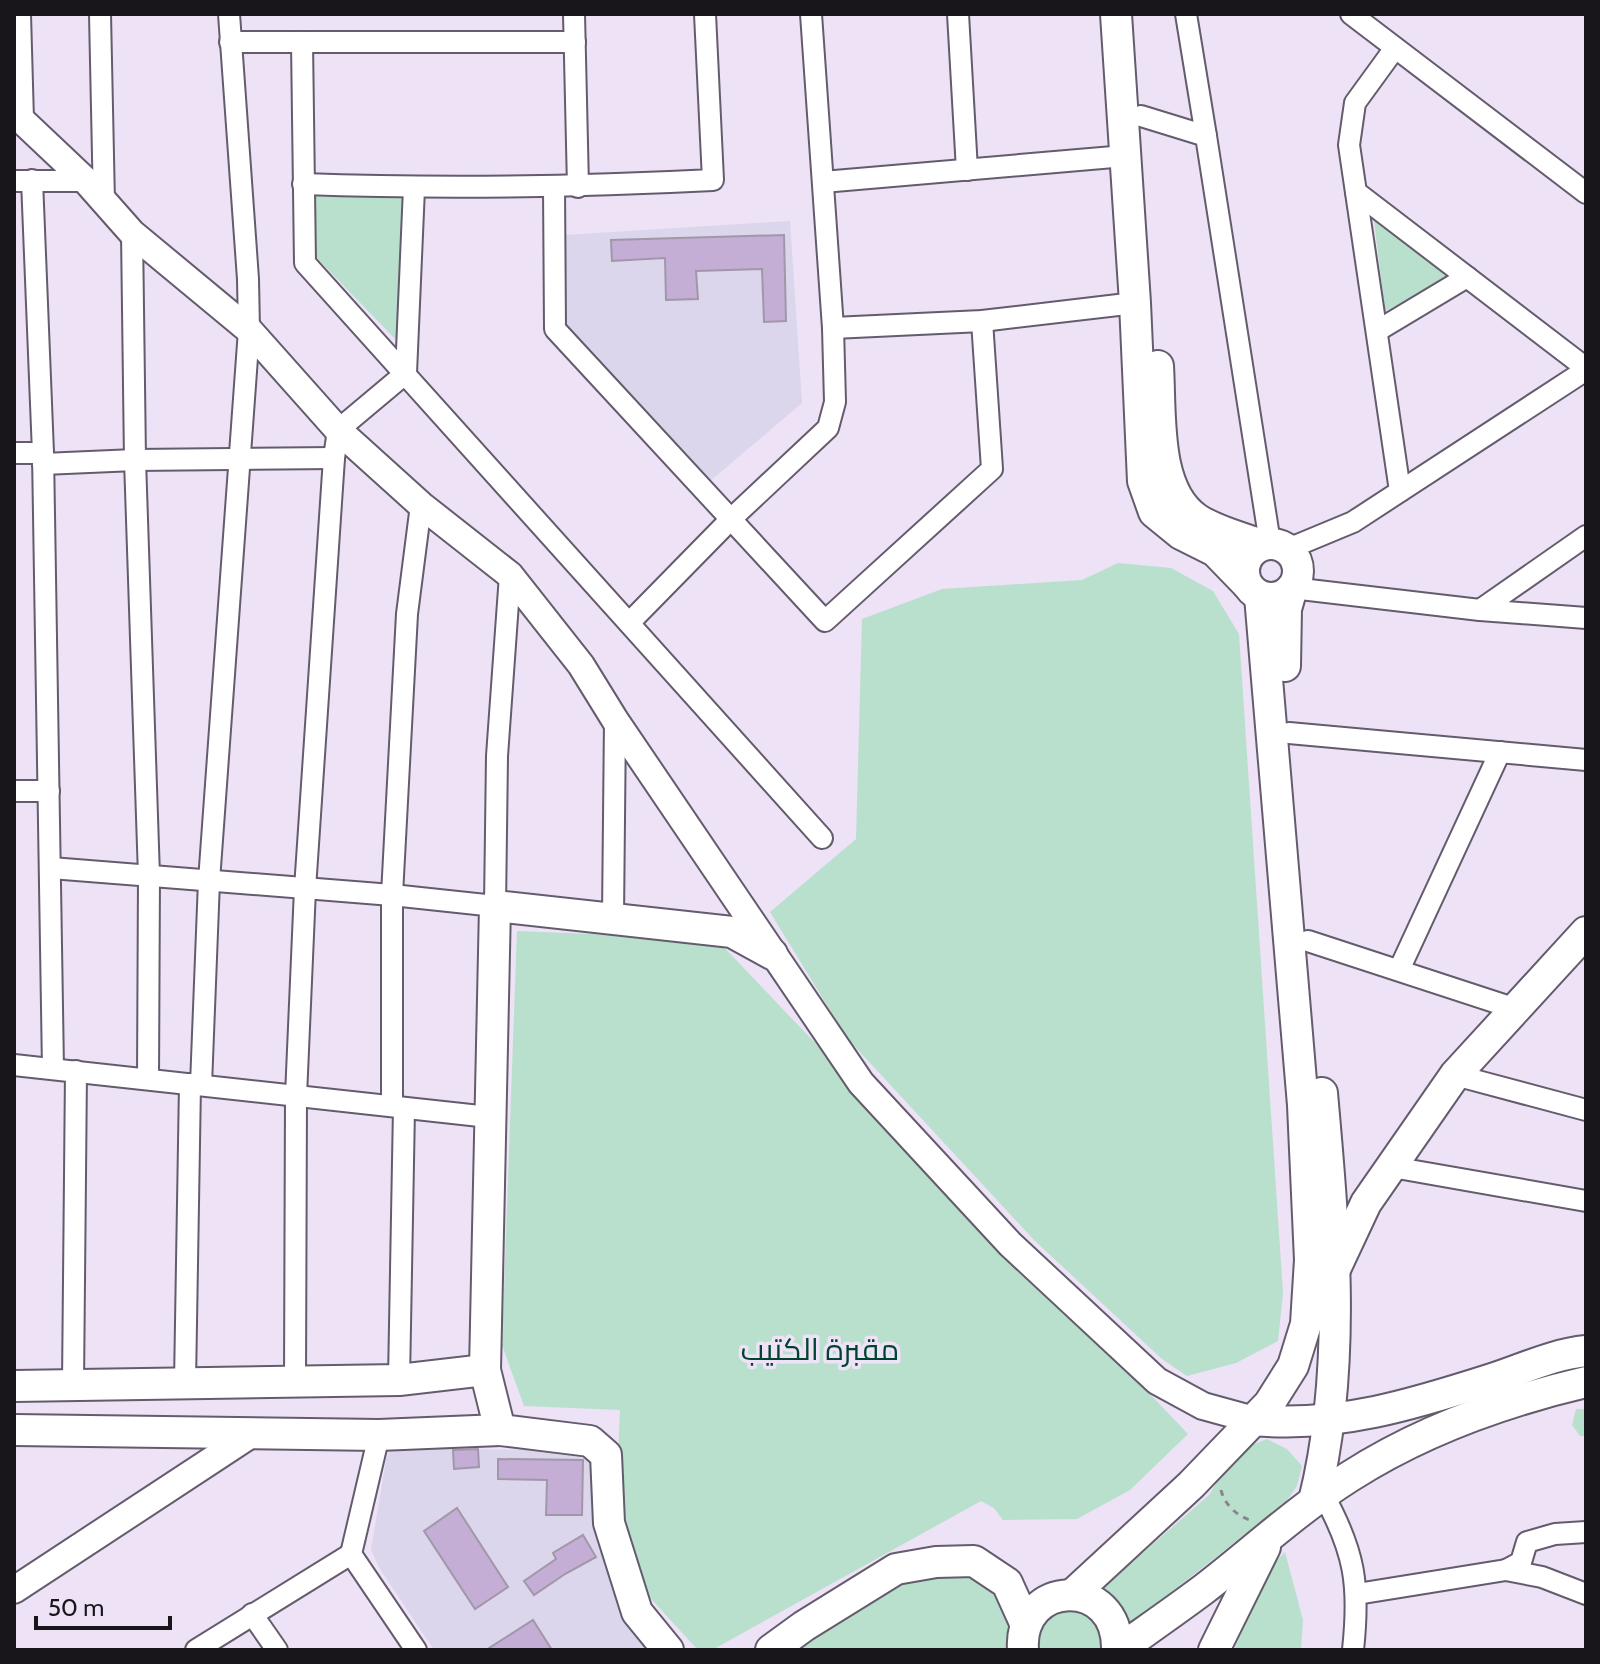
<svg xmlns="http://www.w3.org/2000/svg" width="1600" height="1664" viewBox="0 0 1600 1664" font-family="Cabin,Cairo,sans-serif">
	<style>
		.education { fill: #dbd6eb }
		.green { fill: #b8e0cd }
		.building { fill: #c4aed5; stroke: #a197a9; stroke-width: 2 }
		.lines { fill: none; stroke-linecap: round; stroke-linejoin: round }
		.minor-casing { stroke: #645b6c; stroke-width: 24 }
		.tertiary-casing { stroke: #645b6c; stroke-width: 30 }
		.secondary-casing { stroke: #645b6c; stroke-width: 34 }
		.path { stroke: #8a8390; stroke-width: 3; stroke-dasharray: 6 6; stroke-linecap: butt }
		.minor { stroke: #fff; stroke-width: 20 }
		.tertiary { stroke: #fff; stroke-width: 26 }
		.secondary { stroke: #fff; stroke-width: 30 }
		.labels { text-anchor: middle; stroke-width: 7; stroke-linejoin: round; paint-order: stroke }
		.park-label { font-size: 30px; fill: #00432e; stroke: #ede2f6 }
	</style>
	<rect width="100%" height="100%" fill="#ede2f6"/>
	<g class="education">
		<path d="M 790,221 L 802,403 L 709,482 L 563,325 L 565,235 Z"/>
		<path d="M 391,1448 L 583,1451 L 593,1461 L 657,1650 L 434,1650 L 380,1569 L 371,1550 L 386,1460 Z"/>
	</g>
	<g class="green">
		<path d="M 316,196 L 404,196 L 400,344 L 314,255 Z"/>
		<path d="M 1374,220 L 1450,278 L 1385,311 Z"/>
		<path d="M 1118,563 L 1171,568 L 1213,591 L 1239,634 L 1283,1293 L 1278,1341 L 1236,1363 L 1187,1376 L 1162,1359 L 1034,1240 L 847,1038 L 770,912 L 856,839 L 862,619 L 942,589 L 1082,580 Z"/>
		<path d="M 517,931 L 716,939 L 1188,1434 L 1130,1490 L 1077,1519 L 1003,1520 L 994,1508 L 981,1501 L 712,1650 L 698,1650 L 642,1589 L 616,1502 L 620,1410 L 524,1406 L 502,1345 Z"/>
		<path d="M 1576,1409 L 1586,1409 L 1586,1436 L 1580,1436 L 1572,1425 Z"/>
		<path d="M 1267,1439 L 1287,1449 L 1302,1466 L 1297,1486 L 1285,1503 L 1128,1626 L 1119,1605 L 1104,1587 L 1209,1495 L 1231,1460 L 1244,1448 Z"/>
		<path d="M 1285,1552 L 1303,1620 L 1301,1650 L 1234,1650 L 1269,1568 Z"/>
		<path d="M 936,1562 L 1007,1583 L 1023,1650 L 771,1650 Z"/>
		<path d="M 1064,1610 C 1089,1609 1104,1626 1102,1650 L 1039,1650 C 1036,1630 1045,1617 1064,1610 Z"/>
	</g>
	<g class="building">
		<path d="M 784,235 L 786,321 L 764,322 L 762,269 L 696,271 L 698,299 L 666,300 L 665,258 L 612,261 L 611,240 Z"/>
		<path d="M 478,1449 L 479,1467 L 454,1469 L 453,1450 Z"/>
		<path d="M 498,1459 L 583,1460 L 582,1515 L 546,1515 L 547,1480 L 498,1479 Z"/>
		<path d="M 457,1508 L 508,1587 L 475,1609 L 424,1531 Z"/>
		<path d="M 583,1535 L 596,1557 L 565,1574 L 534,1595 L 524,1581 L 556,1559 L 553,1553 Z"/>
		<path d="M 533,1620 L 552,1650 L 486,1650 Z"/>
	</g>
	<g class="lines">
		<g class="minor-casing">
			<g id="minor">
				<path d="M 20,14 L 23,120"/>
				<path d="M 100,14 L 104,203"/>
				<path d="M 574,14 L 578,187"/>
				<path d="M 958,14 L 967,170"/>
				<path d="M 1186,14 L 1206,136"/>
				<path d="M 1351,14 L 1586,193"/>
				<path d="M 230,42 L 575,42"/>
				<path d="M 302,42 L 305,263 L 822,838"/>
				<path d="M 1395,48 L 1355,103 L 1349,145 L 1400,491"/>
				<path d="M 1141,116 L 1206,136 L 1270,543"/>
				<path d="M 32,180 L 43,453 L 53,1069"/>
				<path d="M 14,181 L 86,181"/>
				<path d="M 823,182 L 1125,156"/>
				<path d="M 303,184 C 440,189 576,187 713,180 L 705,14"/>
				<path d="M 554,187 L 555,329 L 825,621 L 992,469 L 982,321"/>
				<path d="M 1356,192 L 1586,368"/>
				<path d="M 132,233 L 135,460 L 149,876 L 148,1079"/>
				<path d="M 833,328 L 982,321 L 1135,303"/>
				<path d="M 1377,331 L 1467,277"/>
				<path d="M 14,453 L 43,453"/>
				<path d="M 43,464 L 135,460 L 334,458"/>
				<path d="M 1288,549 L 1353,522 L 1586,370"/>
				<path d="M 1292,588 L 1480,610 L 1586,618"/>
				<path d="M 1480,610 L 1586,536"/>
				<path d="M 630,622 L 731,519 L 828,428 L 835,402 L 833,328 L 811,14"/>
				<path d="M 1289,733 L 1586,760"/>
				<path d="M 14,791 L 49,791"/>
				<path d="M 51,868 L 392,895 L 495,906 L 497,756 L 510,575"/>
				<path d="M 613,917 L 615,720"/>
				<path d="M 1308,941 L 1516,1009"/>
				<path d="M 1399,970 L 1500,752"/>
				<path d="M 14,1065 L 489,1117"/>
				<path d="M 1455,1075 L 1586,1110"/>
				<path d="M 201,1085 L 209,881 L 249,330 L 248,279 L 229,14"/>
				<path d="M 392,1106 L 392,895 L 407,614 L 421,505"/>
				<path d="M 1392,1167 L 1586,1201"/>
				<path d="M 399,1380 L 404,1108"/>
				<path d="M 295,1382 L 296,1096 L 305,889 L 334,458 L 338,430 L 406,373 L 414,188"/>
				<path d="M 185,1383 L 190,1084"/>
				<path d="M 73,1385 L 76,1071"/>
				<path d="M 379,1435 L 351,1554 L 416,1650"/>
				<path d="M 1323,1494 C 1355,1552 1360,1585 1353,1650"/>
				<path d="M 1506,1570 L 1521,1562 L 1527,1542 L 1555,1534 L 1586,1532"/>
				<path d="M 1357,1594 L 1506,1570 L 1542,1577 L 1586,1594"/>
				<path d="M 252,1614 L 277,1650"/>
				<path d="M 196,1650 L 351,1554"/>
			</g>
		</g>
		<g class="tertiary-casing">
			<g id="tertiary">
				<path d="M 14,113 L 86,181 L 132,233 L 249,330 L 338,430 L 421,505 L 510,575 L 581,665 L 615,720 L 861,1083 L 1010,1244 L 1157,1381 L 1203,1406 L 1254,1420"/>
				<path d="M 14,1590 L 253,1433"/>
			</g>
		</g>
		<g class="secondary-casing">
			<g id="secondary">
				<path d="M 1116,14 L 1135,303 L 1143,481 L 1154,512 L 1181,534 L 1215,551 L 1246,583"/>
				<path d="M 1158,366 C 1161,413 1154,490 1197,519 C 1215,531 1240,537 1261,545"/>
				<circle cx="1271" cy="571" r="27"/>
				<path d="M 1285,666 L 1286,609 L 1292,588"/>
				<path d="M 1336,1267 L 1366,1203 L 1455,1075 L 1586,932"/>
				<path d="M 14,1386 L 399,1380 L 485,1370"/>
				<path d="M 1254,1420 C 1337,1428 1414,1404 1492,1379 C 1523,1369 1554,1354 1586,1351"/>
				<path d="M 14,1430 L 379,1435 L 500,1430"/>
				<path d="M 1314,1501 C 1347,1369 1334,1227 1322,1093"/>
				<path d="M 1073,1594 L 1191,1485 L 1269,1404 L 1293,1366 L 1306,1324 L 1310,1260 L 1303,1105 L 1260,596"/>
				<path d="M 668,1650 L 637,1612 L 609,1523 L 606,1455 L 590,1441 L 500,1430 L 485,1370 L 495,906 L 732,932 L 772,954"/>
				<path d="M 771,1650 L 804,1626 L 896,1569 L 936,1562 L 974,1561 L 1007,1583 L 1026,1625"/>
				<path d="M 1023,1650 C 1018,1579 1119,1575 1117,1650"/>
				<path d="M 1119,1650 C 1147,1630 1176,1610 1204,1589 C 1252,1552 1297,1510 1349,1477 C 1419,1432 1505,1401 1586,1382"/>
				<path d="M 1214,1650 L 1265,1547"/>
			</g>
		</g>
		<path class="path" d="M 1221,1490 C 1224,1504 1237,1516 1250,1520"/>
		<use href="#minor" class="minor"/>
		<use href="#tertiary" class="tertiary"/>
		<use href="#secondary" class="secondary"/>
	</g>
	<g class="labels">
		<g class="park-label">
			<text x="820" y="1360">مقبرة الكتيب</text>
		</g>
	</g>
	<rect width="1600" height="1664" fill="none" stroke="#18151b" stroke-width="32"/>
	<path d="M36 1616v12h134v-12" fill="none" stroke="#18151b" stroke-width="4"/>
	<text x="48" y="1616" font-size="24" fill="#18151b" stroke="#ede2f6" stroke-width="6" paint-order="stroke">50 m</text>
</svg>
